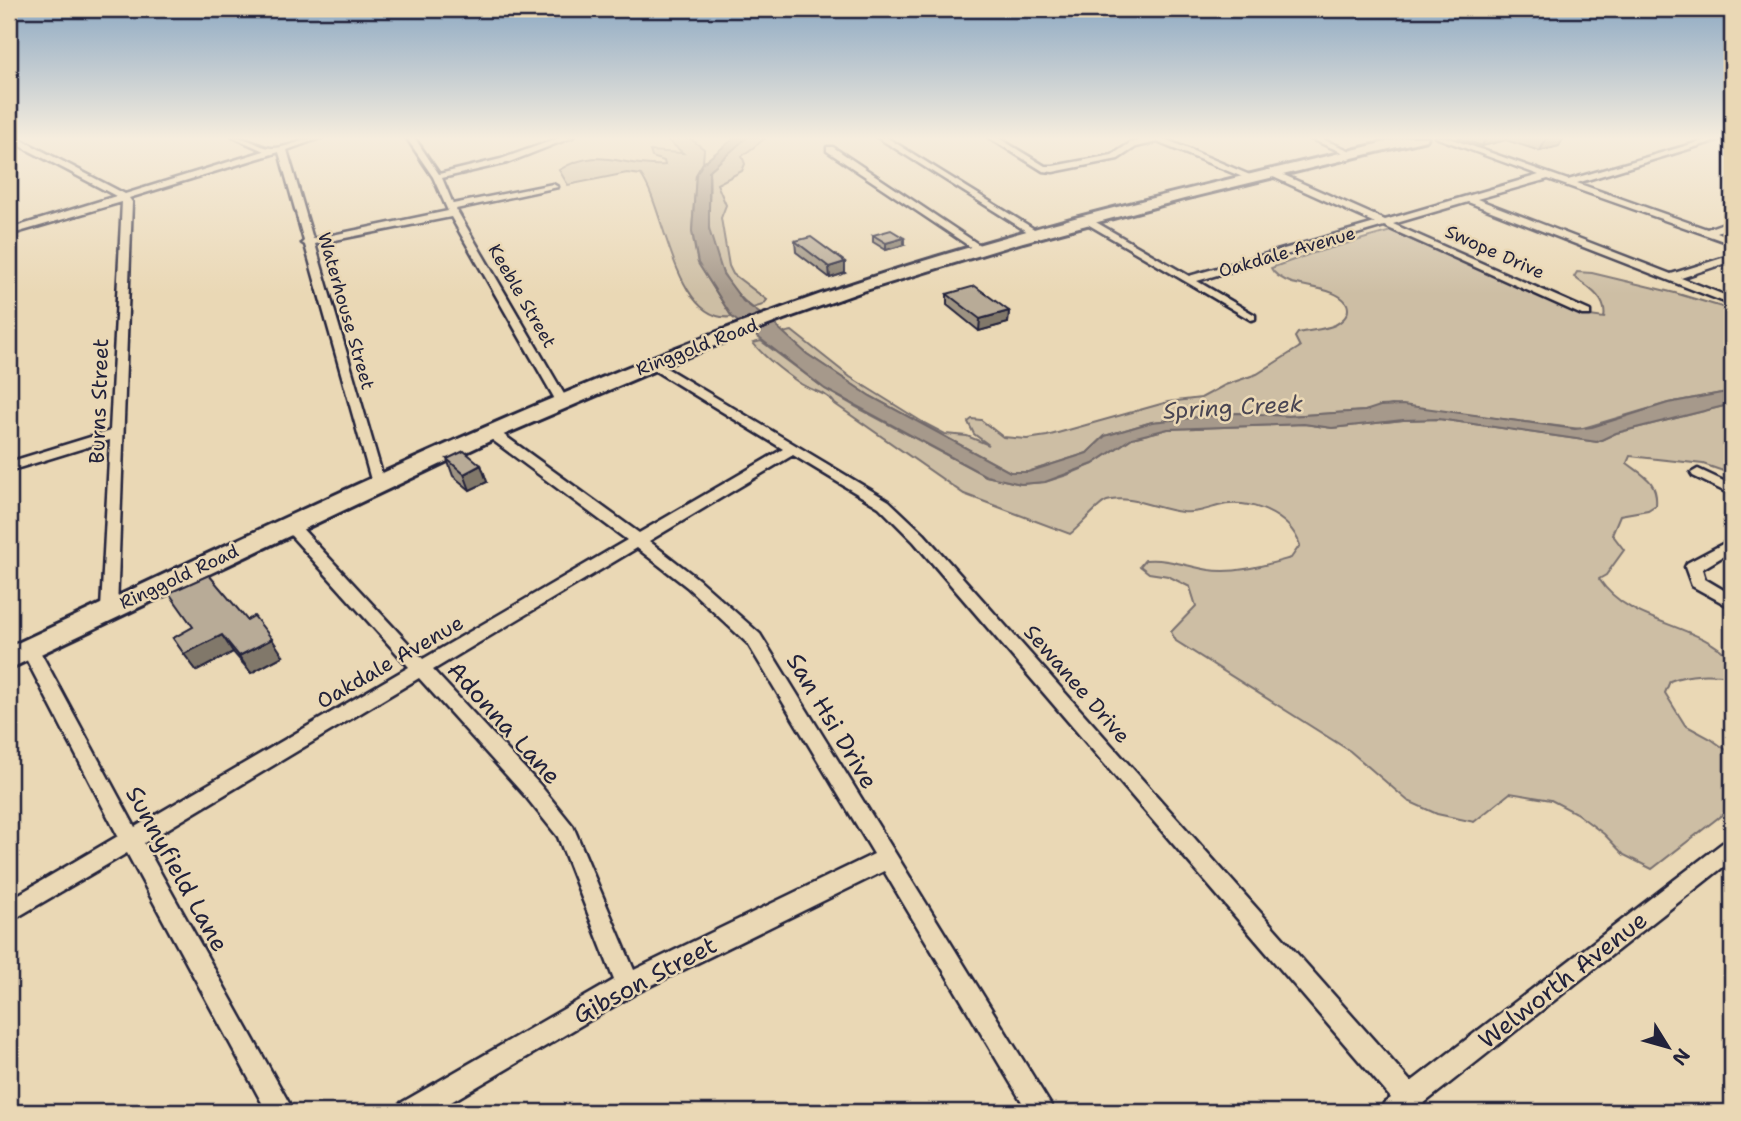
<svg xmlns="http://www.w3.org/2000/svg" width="1741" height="1121" viewBox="0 0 1741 1121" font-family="'Shantell Sans',sans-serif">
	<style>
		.green { fill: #cdbea4; stroke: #787070; stroke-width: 2 }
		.water { fill: #a6998b; stroke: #71696b; stroke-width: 2 }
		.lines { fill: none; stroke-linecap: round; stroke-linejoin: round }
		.minor-casing { stroke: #22223b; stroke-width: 5 }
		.primary-casing { stroke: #22223b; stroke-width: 6 }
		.minor { fill: #ead8b5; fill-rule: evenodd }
		.primary { fill: #ead8b5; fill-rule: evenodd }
		.wall { fill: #9e9382; stroke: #22223b; stroke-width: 2 }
		.shaded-wall { fill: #81786a; stroke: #22223b; stroke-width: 2 }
		.building { fill: #b8ab97; stroke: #22223b; stroke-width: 2 }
		.labels { text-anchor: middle; stroke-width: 5; stroke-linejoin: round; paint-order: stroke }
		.far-street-label { font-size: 18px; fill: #22223b; stroke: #ead8b5 }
		.street-label { font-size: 21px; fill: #22223b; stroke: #ead8b5 }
		.water-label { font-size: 23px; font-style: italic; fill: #4a4653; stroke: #ead8b5 }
		.near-street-label { font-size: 24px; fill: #22223b; stroke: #ead8b5 }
	</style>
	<rect width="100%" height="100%" fill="#ead8b5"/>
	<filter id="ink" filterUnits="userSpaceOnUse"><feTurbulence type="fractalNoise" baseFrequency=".0143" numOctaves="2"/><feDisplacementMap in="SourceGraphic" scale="14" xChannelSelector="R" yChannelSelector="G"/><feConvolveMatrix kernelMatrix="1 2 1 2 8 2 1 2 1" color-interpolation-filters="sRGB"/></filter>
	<g filter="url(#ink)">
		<g class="green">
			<path d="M 664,137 L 688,137 L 704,149 L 703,163 L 696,175 L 692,231 L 695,249 L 698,263 L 732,317 C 675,325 665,207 641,175 L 627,173 L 568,185 L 559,170 C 601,145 621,168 665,165 L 664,161 L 652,157 L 650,151 L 683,153 Z"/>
			<path d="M 747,137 L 767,137 L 742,156 L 745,164 L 742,171 L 717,184 L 726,205 L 721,218 L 729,266 L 733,274 L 767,300 L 763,305 L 753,308 C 728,290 712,259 709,227 C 708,208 711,190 709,171 Z"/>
			<path d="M 1391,231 L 1583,315 L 1604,318 C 1608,299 1588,287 1574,277 L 1577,272 L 1592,273 L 1675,293 L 1732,310 L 1732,391 L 1668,403 L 1580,429 L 1392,405 L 1365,411 L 1288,416 L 1238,413 L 1152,422 L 1105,436 L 1087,453 L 1078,456 L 1028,472 L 1010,472 L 870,396 L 807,354 L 782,333 L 792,331 L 850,377 L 924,423 L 945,434 L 967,436 L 989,445 L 974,434 L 968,422 L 972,419 L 981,420 L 1003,437 L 1027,439 L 1047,436 L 1168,402 L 1201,398 L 1225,385 L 1257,374 L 1300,347 L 1295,337 L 1298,333 C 1310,330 1324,330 1335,325 C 1341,322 1348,316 1348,309 C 1348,290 1306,287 1292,283 C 1284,280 1274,275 1271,268 L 1310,254 Z"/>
			<path d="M 761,341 L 825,389 L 856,407 L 986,476 L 1021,484 L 1045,482 L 1067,475 L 1093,464 L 1132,438 L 1168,429 L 1304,424 L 1332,428 L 1403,420 L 1439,419 L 1597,442 L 1616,433 L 1732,404 L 1732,474 L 1703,464 L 1630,456 L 1627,463 C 1644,476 1658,481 1656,505 L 1648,510 L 1620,515 L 1612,534 L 1624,550 L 1606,575 L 1599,579 C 1630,626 1696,621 1732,660 L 1732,676 C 1711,674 1690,673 1670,681 L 1665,693 L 1685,725 L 1711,739 L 1732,754 L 1732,807 L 1652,869 L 1624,855 L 1604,834 L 1576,813 L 1551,800 L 1510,793 L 1474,822 L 1437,814 L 1408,801 L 1350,751 L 1176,641 L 1171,632 L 1196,606 L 1190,587 L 1168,576 L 1149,573 L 1140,566 L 1145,560 C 1168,558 1186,566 1209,570 C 1236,574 1265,565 1291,558 L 1300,545 C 1290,515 1248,497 1218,506 C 1204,510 1197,513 1182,512 C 1158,510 1130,494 1107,501 C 1098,504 1080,527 1070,534 L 964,494 L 835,404 C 828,393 812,391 801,384 C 785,373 765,358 753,343 Z"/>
		</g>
		<path class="water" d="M 736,137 L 747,137 L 709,171 L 709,229 L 723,274 L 743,301 L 774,324 L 807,354 L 870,396 L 1010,472 L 1028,472 L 1078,456 L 1087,453 L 1105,436 L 1152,422 L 1238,413 L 1288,416 L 1365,411 L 1380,406 L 1403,405 L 1575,429 L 1592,427 L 1668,403 L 1727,392 L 1732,391 L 1732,404 L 1616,433 L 1597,442 L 1439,419 L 1403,420 L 1332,428 L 1304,424 L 1168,429 L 1132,438 L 1093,464 L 1045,482 L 1021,484 L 986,476 L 825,389 L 732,317 L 698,263 L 692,231 L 696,175 L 703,163 Z"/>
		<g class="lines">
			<g class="minor-casing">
				<g id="minor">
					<path d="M 9,137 L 16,137 L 125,194 L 264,151 L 233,137 C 248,137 258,147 272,148 C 286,149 306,137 323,137 L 287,150 L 313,239 L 448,211 L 433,177 L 406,137 L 414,137 L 439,174 L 501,159 L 562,137 L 573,137 L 507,163 L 442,178 L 453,204 L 553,184 L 558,187 L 456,209 L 568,401 L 562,405 L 556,401 L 451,217 L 315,244 L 385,484 L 383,487 L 373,487 L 305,245 L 302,243 L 304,241 L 279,152 L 129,198 L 132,202 L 117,609 L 115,613 L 103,613 L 101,609 L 110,440 L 9,471 L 9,462 L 110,431 L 122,202 L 9,235 L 9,229 L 116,196 L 9,140 Z"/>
					<path d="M 877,137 L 886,137 L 1039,232 L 1031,234 Z"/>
					<path d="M 988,137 L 997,137 L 1045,166 L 1053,166 L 1112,155 L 1130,143 L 1149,137 L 1160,137 L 1257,178 L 1250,180 L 1157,142 L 1136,147 L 1118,159 L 1053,172 L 1043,171 Z"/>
					<path d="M 1306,137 L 1317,137 L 1356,153 L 1349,155 Z"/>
					<path d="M 1435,137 L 1446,137 L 1568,180 L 1716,137 L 1728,137 L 1577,183 L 1707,229 L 1732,220 L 1732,226 L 1717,232 L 1732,238 L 1732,244 L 1548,179 L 1477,199 L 1671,274 L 1732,255 L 1732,261 L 1681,278 L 1732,298 L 1732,305 L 1468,202 L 1393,224 L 1590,311 L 1590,315 L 1582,315 L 1384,226 L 1197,281 L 1255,315 L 1255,319 L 1251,320 L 1079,219 L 1087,217 L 1189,276 L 1375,223 L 1271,176 L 1271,172 L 1277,172 L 1385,220 L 1539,175 Z"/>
					<path d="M 827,147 L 833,147 L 984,248 L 975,250 L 827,151 Z"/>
					<path d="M 653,360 L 889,501 L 924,534 L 1411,1082 L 1725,841 L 1732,839 L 1732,860 L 1413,1112 L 1380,1112 L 1384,1103 L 1391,1098 L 914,542 L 879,507 L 793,455 L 649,541 L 698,579 L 760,634 L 1055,1112 L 1028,1112 L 884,871 L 636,993 L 434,1112 L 397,1112 L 401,1103 L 614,980 L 558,837 L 526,797 L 419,678 L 144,843 L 294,1112 L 267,1112 L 127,853 L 9,922 L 9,900 L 118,836 L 21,649 L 24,644 L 36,644 L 135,827 L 409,667 L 286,530 L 283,526 L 286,522 L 296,522 L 423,659 L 627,540 L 487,436 L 485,433 L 487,430 L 497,430 L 639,533 L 783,449 L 649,367 L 647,364 ZM 637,548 L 687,587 L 748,644 L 874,854 L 634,970 L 573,826 L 540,785 L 433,670 Z"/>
					<path d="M 1698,469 L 1732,485 L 1732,495 L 1693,476 L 1691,473 Z"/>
					<path d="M 1732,539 L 1732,551 L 1702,569 L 1705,579 L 1732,595 L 1732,608 L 1692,586 L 1685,567 L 1687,563 Z"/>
				</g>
			</g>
			<g class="primary-casing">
				<path id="primary" d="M 1407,137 L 1428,137 L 1426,140 L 1184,199 L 1023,242 L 863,291 L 784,319 L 686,357 L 494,439 L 9,669 L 9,647 C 260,530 510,407 771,312 C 977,236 1193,188 1407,137 Z"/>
			</g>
			<use href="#minor" class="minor"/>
			<use href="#primary" class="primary"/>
		</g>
		<g class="wall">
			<path d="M 1458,137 L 1564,137 L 1559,146 L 1540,151 L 1506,140 L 1482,146 L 1458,138 Z"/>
			<path d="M 873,235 L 904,245 L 886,250 L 873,242 Z"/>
			<path d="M 795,241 L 845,273 L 830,278 L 796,252 Z"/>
			<path d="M 947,294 L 1009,311 L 1008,323 L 979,331 L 947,305 Z"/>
			<path d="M 447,459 L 481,465 L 487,482 L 470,490 L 453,476 Z"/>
			<path d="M 247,620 L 283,656 L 251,673 L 233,652 L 197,671 L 173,638 Z"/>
		</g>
		<g class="shaded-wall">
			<path d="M 1486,137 L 1507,137 L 1506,140 L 1482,146 Z"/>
			<path d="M 1552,137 L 1564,137 L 1559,146 L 1540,151 L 1546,139 Z"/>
			<path d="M 904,238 L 904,245 L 886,250 L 886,243 Z"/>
			<path d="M 845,262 L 845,273 L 830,278 L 829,267 Z"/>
			<path d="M 1009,311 L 1008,323 L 979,331 L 980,319 Z"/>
			<path d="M 481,465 L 487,482 L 470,490 L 464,474 Z"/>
			<path d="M 222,635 L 233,652 L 197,671 L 184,654 Z"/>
			<path d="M 272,639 L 283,656 L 251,673 L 239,656 Z"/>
		</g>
		<g class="building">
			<path d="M 891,230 L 904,238 L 886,243 L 873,235 Z"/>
			<path d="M 811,237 L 845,262 L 829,267 L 795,241 Z"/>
			<path d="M 975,286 L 1009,311 L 980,319 L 947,294 Z"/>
			<path d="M 464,451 L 481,465 L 464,474 L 447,459 Z"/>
			<path d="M 209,575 L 247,620 L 254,616 L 272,639 L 239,656 L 222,635 L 184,654 L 173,638 L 193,627 L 169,593 Z"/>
		</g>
	</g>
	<linearGradient id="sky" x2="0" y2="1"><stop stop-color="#8da9c3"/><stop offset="0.47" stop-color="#f6edde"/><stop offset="1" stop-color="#f6edde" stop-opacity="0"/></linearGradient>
	<rect width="1741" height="294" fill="url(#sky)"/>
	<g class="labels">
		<g class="far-street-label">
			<text transform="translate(1287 252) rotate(-16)" y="6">Oakdale Avenue</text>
			<text transform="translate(1495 252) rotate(24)" y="6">Swope Drive</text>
			<text transform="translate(522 296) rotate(60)" y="6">Keeble Street</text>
			<text transform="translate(346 311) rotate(74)" y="6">Waterhouse Street</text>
			<text transform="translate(697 347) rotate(-21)" y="6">Ringgold Road</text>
			<text transform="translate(179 577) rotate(-25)" y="6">Ringgold Road</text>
		</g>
		<g class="street-label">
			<text transform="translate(99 401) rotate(-88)" y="7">Burns Street</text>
			<text transform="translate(390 662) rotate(-30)" y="7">Oakdale Avenue</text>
			<text transform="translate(1077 684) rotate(49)" y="7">Sewanee Drive</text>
		</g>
		<g class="water-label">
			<text transform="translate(1233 407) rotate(-3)" y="8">Spring Creek</text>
		</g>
		<g class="near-street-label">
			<text transform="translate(832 721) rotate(59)" y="8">San Hsi Drive</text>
			<text transform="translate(504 723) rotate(48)" y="8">Adonna Lane</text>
			<text transform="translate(177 869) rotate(61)" y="8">Sunnyfield Lane</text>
			<text transform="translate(645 980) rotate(-28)" y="8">Gibson Street</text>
			<text transform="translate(1563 980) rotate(-38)" y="8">Welworth Avenue</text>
		</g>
	</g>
	<rect width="1741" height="1121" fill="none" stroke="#ead8b5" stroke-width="35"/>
	<rect x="18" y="18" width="1706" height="1086" fill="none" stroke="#22223b" stroke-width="2.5" filter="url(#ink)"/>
	<g transform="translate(1668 1047) rotate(127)" stroke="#ead8b5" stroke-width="5" paint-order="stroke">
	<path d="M0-5L12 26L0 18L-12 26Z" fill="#22223b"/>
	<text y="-10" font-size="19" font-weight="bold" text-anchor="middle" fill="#22223b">N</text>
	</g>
</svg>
